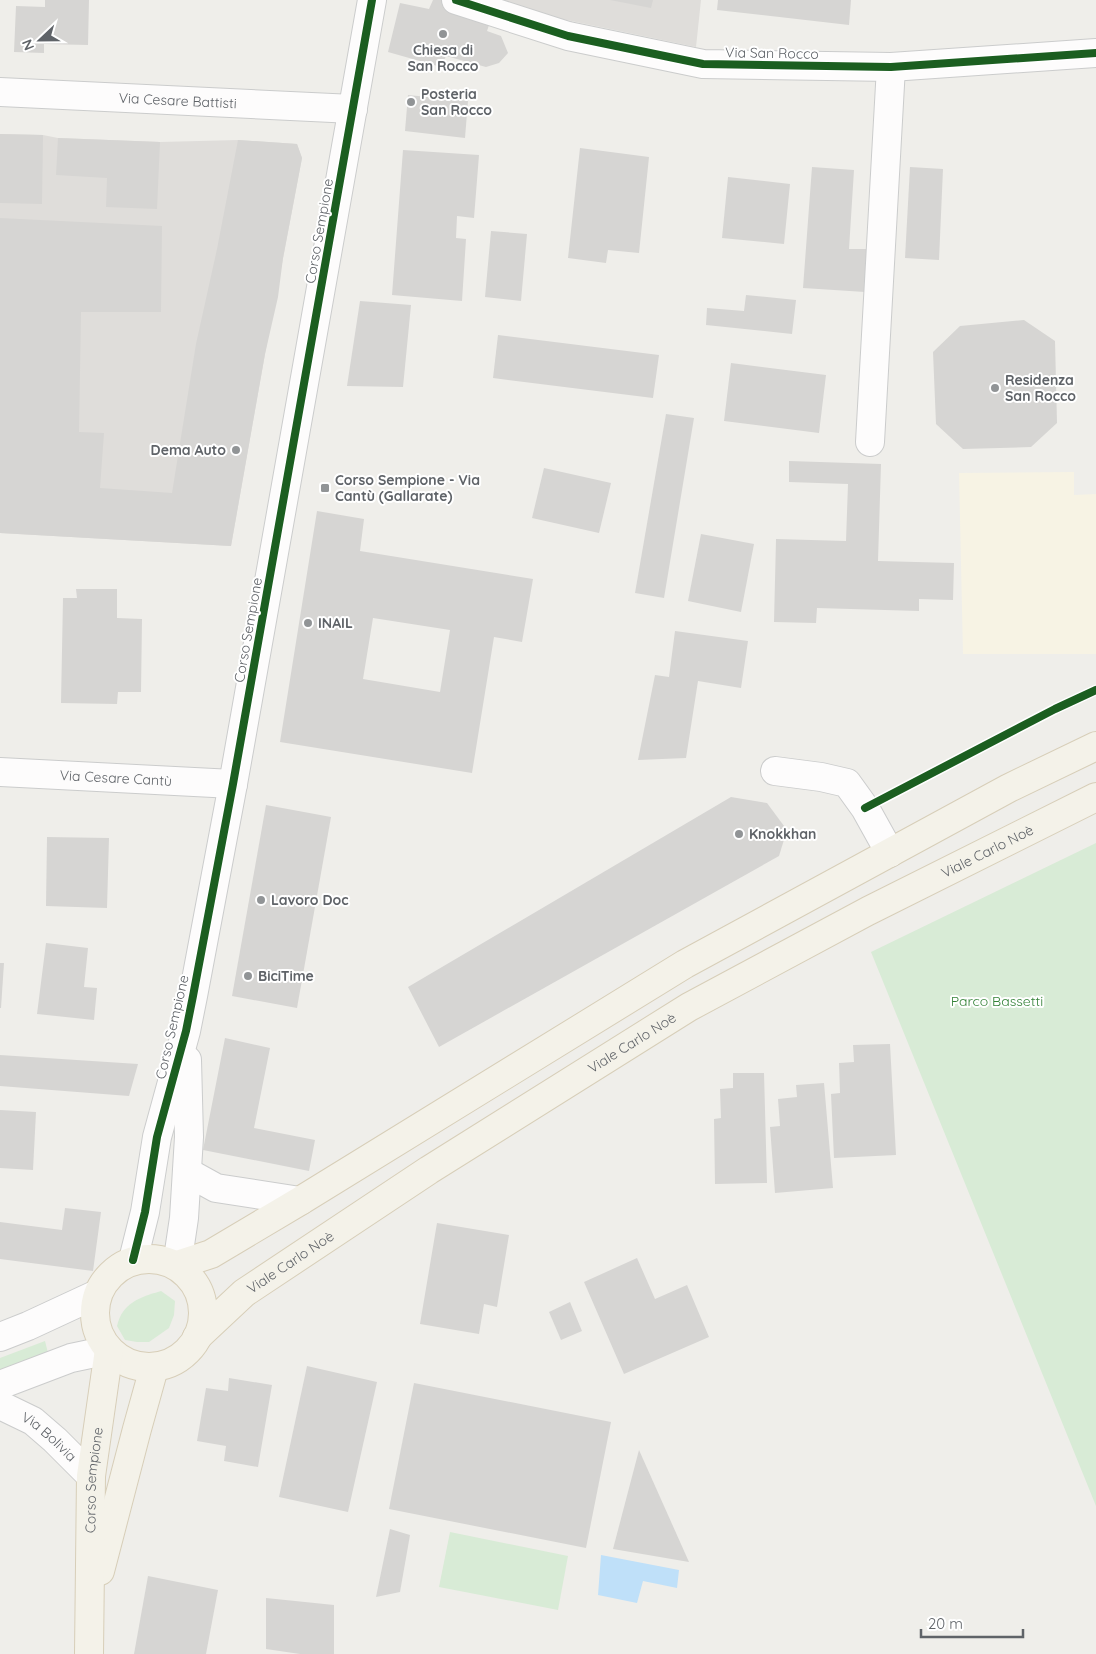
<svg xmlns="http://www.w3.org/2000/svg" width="1096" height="1654" viewBox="0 0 1096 1654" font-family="Quicksand,sans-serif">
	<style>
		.commercial { fill: #f7f3e4 }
		.industrial { fill: #dfddda }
		.green { fill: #d8ebd6 }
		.water { fill: #bfe0f9 }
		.building { fill: #d6d5d3; fill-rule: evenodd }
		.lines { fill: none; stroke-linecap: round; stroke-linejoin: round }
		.minor-casing { stroke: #cbcccc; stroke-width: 30 }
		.major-casing { stroke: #d7ceb8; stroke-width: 30 }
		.minor { stroke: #fdfcfc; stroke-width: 28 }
		.major { stroke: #f4f2e9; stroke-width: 28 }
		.cycleway-casing { stroke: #fff; stroke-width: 11 }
		.cycleway { stroke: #1b5e20; stroke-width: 8 }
		.poi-dot { fill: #919496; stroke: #fff; stroke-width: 2 }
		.labels { text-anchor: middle; stroke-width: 4; stroke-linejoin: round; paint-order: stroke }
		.poi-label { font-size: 14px; font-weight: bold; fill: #5f6368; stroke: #fff; text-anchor: start }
		.street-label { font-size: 14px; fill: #5f6368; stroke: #fff }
		.park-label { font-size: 14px; fill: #348238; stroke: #fff }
	</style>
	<rect width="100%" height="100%" fill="#efeeea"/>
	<path class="commercial" d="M 1074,472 L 1074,495 L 1096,494 L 1096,654 L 963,654 L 959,473 Z"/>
	<g class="industrial">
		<path d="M 500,0 L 701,0 L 696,47 L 562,19 Z"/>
		<path d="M 0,134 L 43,135 L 58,138 L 160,142 L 238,140 L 297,144 L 302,158 L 265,354 L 231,546 L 0,533 Z"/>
	</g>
	<g class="green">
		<path d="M 1096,843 L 1096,1506 L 871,952 Z"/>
		<path d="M 161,1291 L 175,1301 L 174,1315 L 169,1328 L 149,1342 L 137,1342 L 125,1340 L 117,1326 C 122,1303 140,1297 161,1291 Z"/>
		<path d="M 45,1341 L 48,1353 L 0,1371 L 0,1358 Z"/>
		<path d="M 450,1532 L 568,1556 L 558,1610 L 439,1587 Z"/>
	</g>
	<path class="water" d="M 601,1555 L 679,1570 L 677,1588 L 643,1581 L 637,1603 L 598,1595 Z"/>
	<g class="building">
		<path d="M 45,0 L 89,0 L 88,45 L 44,44 L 44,53 L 14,52 L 16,6 L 45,7 Z"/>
		<path d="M 433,0 L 441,0 L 491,19 L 487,31 L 501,36 L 508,53 L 499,63 L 486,67 L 446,56 L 441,67 L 388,52 L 400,3 L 429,9 Z"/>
		<path d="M 610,0 L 653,0 L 651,8 Z"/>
		<path d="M 718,0 L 851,0 L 849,25 L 717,10 Z"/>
		<path d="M 408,95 L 468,101 L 465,138 L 405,131 Z"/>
		<path d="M 0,134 L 43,135 L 42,204 L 0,203 Z"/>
		<path d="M 58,138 L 160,142 L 157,209 L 106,207 L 107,178 L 56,175 Z"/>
		<path d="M 238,140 L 297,144 L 302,158 L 283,258 L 278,297 L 265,354 L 231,546 L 0,533 L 0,218 L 162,226 L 161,312 L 81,312 L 79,432 L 104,433 L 100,488 L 172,493 L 196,344 L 217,249 Z"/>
		<path d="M 580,148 L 649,157 L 639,253 L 608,250 L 606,263 L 568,258 Z"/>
		<path d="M 403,150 L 479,155 L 474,218 L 457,216 L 456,238 L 466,239 L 462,301 L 392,295 Z"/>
		<path d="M 812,167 L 854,170 L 849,249 L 868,249 L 865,292 L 803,288 Z"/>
		<path d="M 910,167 L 943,169 L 939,260 L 905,258 Z"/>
		<path d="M 728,177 L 790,184 L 784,244 L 722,238 Z"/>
		<path d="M 491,231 L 527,234 L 521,301 L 485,297 Z"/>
		<path d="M 746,295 L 796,300 L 792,334 L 706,325 L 707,308 L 744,311 Z"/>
		<path d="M 360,301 L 411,305 L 403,387 L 347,386 Z"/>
		<path d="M 1024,320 L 1055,341 L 1057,423 L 1031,447 L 963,449 L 936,424 L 933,352 L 960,326 Z"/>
		<path d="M 498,335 L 659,355 L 653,398 L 493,378 Z"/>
		<path d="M 731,363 L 826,375 L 819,433 L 724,421 Z"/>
		<path d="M 666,414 L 694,418 L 664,598 L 635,593 Z"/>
		<path d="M 789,461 L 881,464 L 878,561 L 954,563 L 953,600 L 919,599 L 919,611 L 817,608 L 816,623 L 774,622 L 776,539 L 846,541 L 848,484 L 789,482 Z"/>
		<path d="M 544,468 L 611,483 L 599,533 L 532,518 Z"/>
		<path d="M 317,511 L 364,519 L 360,551 L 533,579 L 522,642 L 494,637 L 472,773 L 280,742 ZM 373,618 L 450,630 L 440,692 L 363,679 Z"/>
		<path d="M 701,534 L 754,544 L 741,612 L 688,601 Z"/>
		<path d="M 76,589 L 117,589 L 117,618 L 142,619 L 141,692 L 118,692 L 117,704 L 61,703 L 63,598 L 77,598 Z"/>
		<path d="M 675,631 L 748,641 L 741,688 L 698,681 L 686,758 L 638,760 L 655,675 L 669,677 Z"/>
		<path d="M 731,797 L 767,803 L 787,830 L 779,856 L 439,1047 L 408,987 Z"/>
		<path d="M 266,805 L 331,817 L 297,1008 L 232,996 Z"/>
		<path d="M 47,837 L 109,838 L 107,908 L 46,906 Z"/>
		<path d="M 46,943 L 88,948 L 84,987 L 97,988 L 94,1020 L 37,1014 Z"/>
		<path d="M 0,963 L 4,963 L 1,1008 L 0,1008 Z"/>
		<path d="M 225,1038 L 270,1048 L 254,1128 L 315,1140 L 309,1171 L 203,1150 Z"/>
		<path d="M 890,1044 L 896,1155 L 834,1158 L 831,1094 L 840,1093 L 839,1063 L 854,1062 L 853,1045 Z"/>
		<path d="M 0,1055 L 138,1064 L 129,1096 L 0,1086 Z"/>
		<path d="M 733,1073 L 764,1073 L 767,1183 L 715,1184 L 714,1119 L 721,1118 L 720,1089 L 733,1088 Z"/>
		<path d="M 824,1083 L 833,1188 L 775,1193 L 770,1127 L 780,1126 L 778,1099 L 797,1097 L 796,1085 Z"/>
		<path d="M 0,1110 L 36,1112 L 33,1170 L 0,1168 Z"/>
		<path d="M 65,1208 L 101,1212 L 93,1271 L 0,1259 L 0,1222 L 62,1230 Z"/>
		<path d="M 437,1223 L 509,1235 L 497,1307 L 484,1304 L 479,1334 L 420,1324 Z"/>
		<path d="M 637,1258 L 655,1299 L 687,1285 L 709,1337 L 624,1374 L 584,1282 Z"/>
		<path d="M 570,1302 L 582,1331 L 561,1340 L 549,1312 Z"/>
		<path d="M 307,1366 L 377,1382 L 348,1512 L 279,1497 Z"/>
		<path d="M 229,1378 L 272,1385 L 258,1467 L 224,1461 L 226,1446 L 197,1441 L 206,1388 L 228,1391 Z"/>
		<path d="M 414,1383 L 611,1422 L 586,1548 L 389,1509 Z"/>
		<path d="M 639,1450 L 689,1562 L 613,1549 Z"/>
		<path d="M 390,1529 L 410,1535 L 400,1592 L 376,1597 Z"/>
		<path d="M 148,1576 L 218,1590 L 206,1654 L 134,1654 Z"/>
		<path d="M 266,1598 L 334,1605 L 334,1654 L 300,1654 L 266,1649 Z"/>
	</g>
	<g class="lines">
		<g class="minor-casing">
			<g id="minor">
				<path d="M 456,0 L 568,36 L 703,64 L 891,67 L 1096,53"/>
				<path id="s1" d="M 0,92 L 353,109"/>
				<path d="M 870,442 L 891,67"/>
				<path d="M 775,771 L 821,777 L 847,783 L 865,808 L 890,853"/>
				<path id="s2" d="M 0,772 L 233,784"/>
				<path d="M 187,1172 L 216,1188 L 300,1201"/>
				<path d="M 133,1260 L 145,1212 L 157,1137 L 186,1031 L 193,996 L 233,784 L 372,0"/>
				<path d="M 177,1265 L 184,1218 L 189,1137 L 187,1060"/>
				<path d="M 0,1337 L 28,1326 L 97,1294"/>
				<path d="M 0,1385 L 71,1358 L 109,1350"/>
				<path id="s3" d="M 0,1405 L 33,1421 L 55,1440 L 91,1476"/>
			</g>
		</g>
		<g class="major-casing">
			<g id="major">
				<circle cx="149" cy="1313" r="54"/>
				<path d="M 177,1265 L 211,1254 L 300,1201 L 685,964 L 1009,788 L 1096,746"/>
				<path id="s4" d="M 197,1337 L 244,1293 L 429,1170 L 689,1007 L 868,911 L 1096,797"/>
				<path d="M 100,1571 L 137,1429 L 154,1368"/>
				<path id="s5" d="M 89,1654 L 91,1476 L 109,1350"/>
			</g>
		</g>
		<use href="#minor" class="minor"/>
		<use href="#major" class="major"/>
		<g class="cycleway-casing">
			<g id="cycleway">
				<path d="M 456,0 L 568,36 L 703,64 L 891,67 L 1096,53"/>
				<path d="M 865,808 L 1055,709 L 1096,690"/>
				<path d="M 133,1260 L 145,1212 L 157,1137 L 186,1031 L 193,996 L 233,784 L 372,0"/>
			</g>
		</g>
		<use href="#cycleway" class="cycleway"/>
	</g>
	<g class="poi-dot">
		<circle cx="443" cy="34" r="5"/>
		<circle cx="411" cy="102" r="5"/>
		<circle cx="995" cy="388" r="5"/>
		<circle cx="236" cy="450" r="5"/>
		<rect x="320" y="483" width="10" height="10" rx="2.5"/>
		<circle cx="308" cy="623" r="5"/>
		<circle cx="739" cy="834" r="5"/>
		<circle cx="261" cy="900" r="5"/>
		<circle cx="248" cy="976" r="5"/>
	</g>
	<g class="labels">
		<g class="poi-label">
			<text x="443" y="55" text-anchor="middle">Chiesa di<tspan x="443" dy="16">San Rocco</tspan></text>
			<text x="421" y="99">Posteria<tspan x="421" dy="16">San Rocco</tspan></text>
			<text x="1005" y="385">Residenza<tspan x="1005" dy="16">San Rocco</tspan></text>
			<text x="226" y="455" text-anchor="end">Dema Auto</text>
			<text x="335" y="485">Corso Sempione - Via<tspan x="335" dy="16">Cantù (Gallarate)</tspan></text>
			<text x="318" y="628">INAIL</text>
			<text x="749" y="839">Knokkhan</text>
			<text x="271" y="905">Lavoro Doc</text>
			<text x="258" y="981">BiciTime</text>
		</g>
		<g class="street-label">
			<text transform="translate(772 53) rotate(1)" y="5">Via San Rocco</text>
			<text dy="5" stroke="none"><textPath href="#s1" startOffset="178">Via Cesare Battisti</textPath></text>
			<text transform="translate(319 231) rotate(-80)" y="5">Corso Sempione</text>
			<text transform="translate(248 630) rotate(-80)" y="5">Corso Sempione</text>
			<text dy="5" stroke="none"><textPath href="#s2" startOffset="116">Via Cesare Cantù</textPath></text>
			<text dy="5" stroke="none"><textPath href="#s4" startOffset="930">Viale Carlo Noè</textPath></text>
			<text transform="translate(172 1027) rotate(-77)" y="5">Corso Sempione</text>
			<text dy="5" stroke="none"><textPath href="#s4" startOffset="526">Viale Carlo Noè</textPath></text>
			<text dy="5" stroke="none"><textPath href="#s4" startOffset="120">Viale Carlo Noè</textPath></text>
			<text dy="5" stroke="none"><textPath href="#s3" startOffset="59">Via Bolivia</textPath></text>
			<text dy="5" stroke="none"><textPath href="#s5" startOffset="174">Corso Sempione</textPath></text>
		</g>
		<g class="park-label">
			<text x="997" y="1006">Parco Bassetti</text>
		</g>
	</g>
	<g transform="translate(40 40) rotate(248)" stroke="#ffffff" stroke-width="4" paint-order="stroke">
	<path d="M0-4L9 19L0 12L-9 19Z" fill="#5f6368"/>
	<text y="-8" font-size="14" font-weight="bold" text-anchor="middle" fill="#5f6368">N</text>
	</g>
	<path d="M921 1629v8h102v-8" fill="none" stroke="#5f6368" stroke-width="2.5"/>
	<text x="928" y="1629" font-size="15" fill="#5f6368" stroke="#ffffff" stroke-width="4" paint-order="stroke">20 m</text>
</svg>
